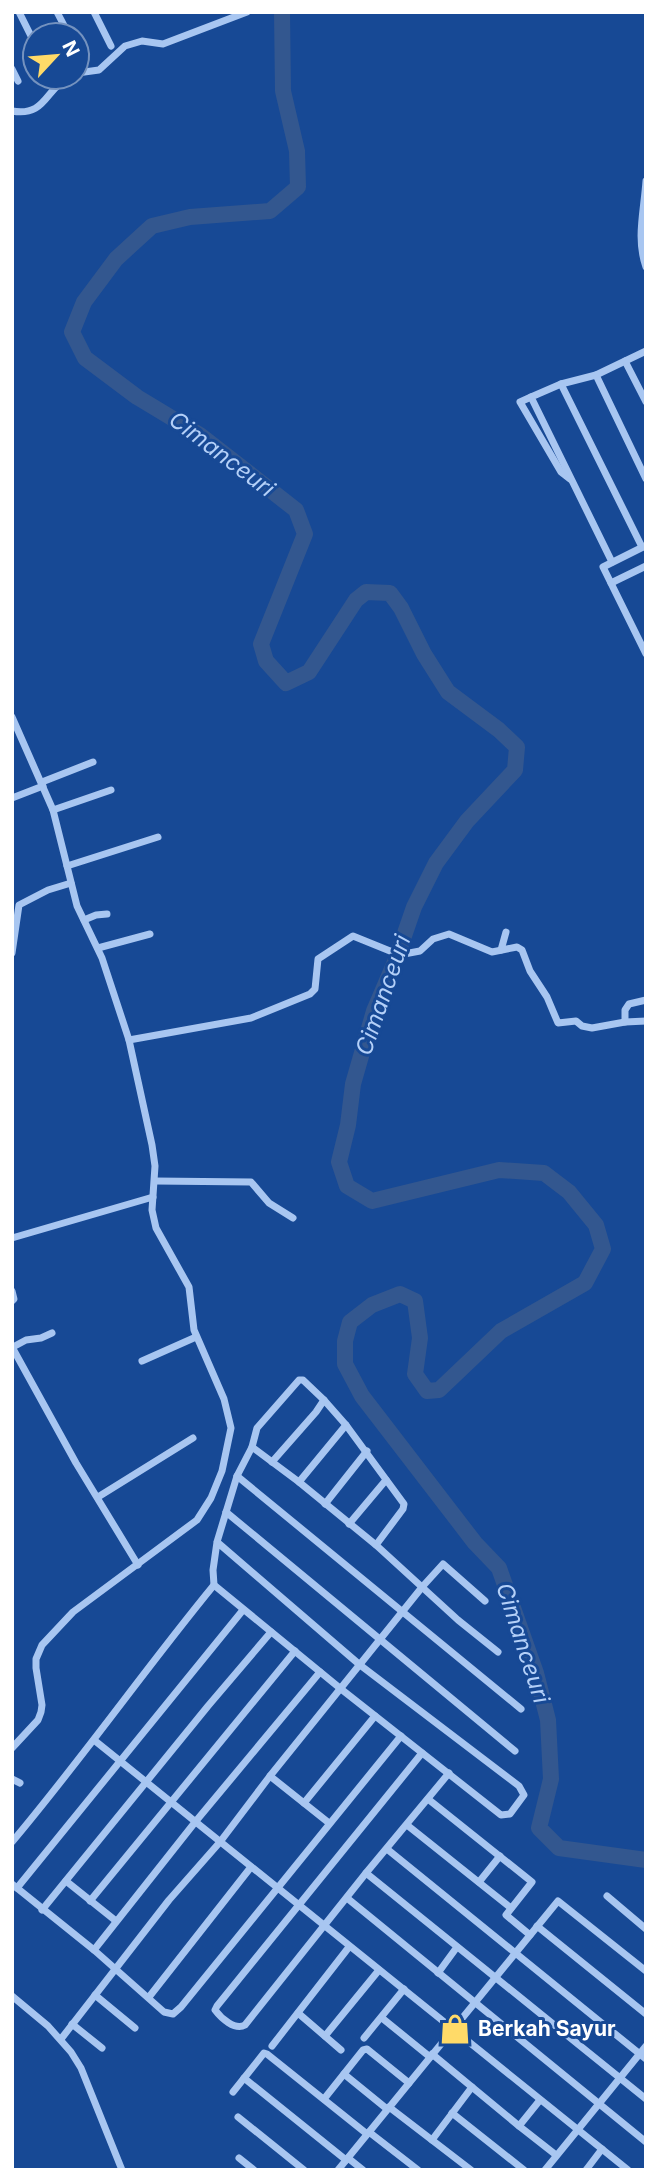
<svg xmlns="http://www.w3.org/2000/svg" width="658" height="2182" viewBox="0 0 658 2182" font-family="Inter,sans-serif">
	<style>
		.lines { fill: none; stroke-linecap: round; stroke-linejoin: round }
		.river { stroke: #33578f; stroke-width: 16 }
		.street { stroke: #a8c6f1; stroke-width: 7 }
		.labels { text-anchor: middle; stroke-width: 6; stroke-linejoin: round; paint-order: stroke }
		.poi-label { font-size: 21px; font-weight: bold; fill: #fff; stroke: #174995; text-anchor: start }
		.water-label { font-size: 23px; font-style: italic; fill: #b4d0f8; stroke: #174995 }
	</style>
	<rect width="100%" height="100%" fill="#174995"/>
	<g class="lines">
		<path class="river" d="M 282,12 L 283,91 L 297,151 L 298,187 L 270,211 L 190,217 L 152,226 L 116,259 L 84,302 L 72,332 L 85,358 L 137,397 L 200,435 L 296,510 L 305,534 L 261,644 L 266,661 L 286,683 L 309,672 L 356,600 L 366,592 L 390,593 L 401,608 L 424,654 L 448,692 L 499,730 L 517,747 L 515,770 L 467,821 L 436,863 L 414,907 L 395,962 L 374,1011 L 353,1084 L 348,1125 L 339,1162 L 347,1186 L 372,1201 L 499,1170 L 544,1173 L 569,1192 L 596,1225 L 603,1249 L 585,1283 L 501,1331 L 439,1390 L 427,1391 L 415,1374 L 420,1338 L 415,1301 L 400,1294 L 372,1305 L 350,1322 L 345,1341 L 345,1364 L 362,1396 L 475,1543 L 499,1568 L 536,1673 L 548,1720 L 551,1779 L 539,1828 L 559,1848 L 646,1860"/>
		<g class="street">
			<path d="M 19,12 L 35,44"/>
			<path d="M 57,12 L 69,35"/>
			<path d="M 94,12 L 111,46"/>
			<path d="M 77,51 L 82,61"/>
			<path d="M 12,69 L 18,81"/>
			<path d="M 77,73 L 99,70 L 125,46 L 142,41 L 163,44 L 247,12"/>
			<path d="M 12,111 C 46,117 45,89 69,77"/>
			<path d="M 646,181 C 644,211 636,239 646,267"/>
			<path d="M 625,361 L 646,402"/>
			<path d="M 596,375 L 646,479"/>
			<path d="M 561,384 L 642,547"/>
			<path d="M 531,397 L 520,402 L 561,472 L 570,479"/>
			<path d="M 645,546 L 603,567 L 646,654"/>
			<path d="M 612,562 L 531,397 L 561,384 L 596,375 L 646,351"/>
			<path d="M 611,583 L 646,566"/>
			<path d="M 12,717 L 53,810 L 77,906 L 102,958 L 129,1040 L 152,1145 L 155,1166 L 152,1210 L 156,1228 L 189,1287 L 194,1330 L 224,1399 L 231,1428 L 222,1471 L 211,1498 L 197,1520 L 73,1612 L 42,1645 L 36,1659 L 36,1668 L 42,1705 L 41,1712 L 38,1720 L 12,1748"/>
			<path d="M 42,782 L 93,762"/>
			<path d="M 12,798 L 43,786"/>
			<path d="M 53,810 L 111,790"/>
			<path d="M 67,866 L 158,837"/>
			<path d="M 84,920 L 96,915 L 107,914"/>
			<path d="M 98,948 L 150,934"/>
			<path d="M 501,950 L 506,932"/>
			<path d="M 12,953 L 19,905 L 48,890 L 71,883"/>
			<path d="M 625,1022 L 625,1010 L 629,1004 L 646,1000"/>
			<path d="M 129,1040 L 251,1018 L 310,994 L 315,989 L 318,959 L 353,936 L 390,951 L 404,954 L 420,951 L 433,939 L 449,934 L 492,952 L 517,947 L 522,950 L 530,971 L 547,997 L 558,1023 L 576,1021 L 582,1026 L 592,1028 L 625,1022 L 646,1021"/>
			<path d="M 155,1181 L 251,1182 L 269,1203 L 293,1218"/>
			<path d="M 12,1238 L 153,1197"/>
			<path d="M 12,1291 L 14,1299 L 12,1301"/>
			<path d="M 12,1347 L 76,1463 L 138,1565"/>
			<path d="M 13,1347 L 26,1340 L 41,1338 L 52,1333"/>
			<path d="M 142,1361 L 196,1337"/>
			<path d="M 252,1447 L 299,1482 L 376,1545 L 458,1620 L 498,1652"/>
			<path d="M 272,1462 L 316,1412 L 324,1400 L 346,1425"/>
			<path d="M 237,1476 L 521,1709"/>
			<path d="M 299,1482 L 346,1425 L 404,1504 L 403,1509 L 376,1545"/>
			<path d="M 98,1497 L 193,1438"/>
			<path d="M 325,1504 L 367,1451"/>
			<path d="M 226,1512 L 515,1751"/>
			<path d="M 349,1524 L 386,1480"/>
			<path d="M 217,1542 L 360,1665 L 519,1786 L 524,1795 L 510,1814 L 501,1815 L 341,1689 L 214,1585 L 213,1570 L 217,1542 L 237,1476 L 252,1447 L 257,1428 L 299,1380 L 303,1380 L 324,1400"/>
			<path d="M 94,1740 L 628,2170"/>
			<path d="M 422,1753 L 217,2006 L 215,2010 C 221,2018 235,2031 245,2025 L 366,1873 L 449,1773"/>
			<path d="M 270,1776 L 329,1823"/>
			<path d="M 12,1779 L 20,1783"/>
			<path d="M 428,1799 L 532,1882 L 506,1915 L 530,1935"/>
			<path d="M 304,1803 L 375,1716"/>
			<path d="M 407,1825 L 511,1908"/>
			<path d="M 12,1842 C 82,1759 145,1669 214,1585"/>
			<path d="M 387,1849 L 646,2059"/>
			<path d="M 366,1873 L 646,2099"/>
			<path d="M 66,1881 L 116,1921"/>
			<path d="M 479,1882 L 500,1856"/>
			<path d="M 12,1884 L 94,1950 L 164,2012 L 173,2014 L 181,2007 L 401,1736"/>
			<path d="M 17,1888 L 243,1610"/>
			<path d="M 607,1896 L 646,1929"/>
			<path d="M 347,1898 L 646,2142"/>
			<path d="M 90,1901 L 295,1651"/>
			<path d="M 42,1910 L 208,1706 L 271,1632"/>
			<path d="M 537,1926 L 646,2014"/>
			<path d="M 94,1950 L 196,1821 L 320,1672"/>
			<path d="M 438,1973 L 457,1947"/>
			<path d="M 95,1995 L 135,2028"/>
			<path d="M 12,1996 L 48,2026 L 71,2052 L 81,2068 L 122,2170"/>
			<path d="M 149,1997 L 251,1867"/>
			<path d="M 298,2013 L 341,2050"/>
			<path d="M 382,2018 L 430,2057"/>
			<path d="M 72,2024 L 102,2048"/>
			<path d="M 325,2036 L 379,1970"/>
			<path d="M 364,2038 L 404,1989"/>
			<path d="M 61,2039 L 169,1900 L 220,1842 L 270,1776 L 423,1586 L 443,1564 L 485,1601"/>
			<path d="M 272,2046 L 349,1947"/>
			<path d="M 432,2054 L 519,2126 L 540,2100"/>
			<path d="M 344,2074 L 387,2109"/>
			<path d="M 244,2078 L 346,2160"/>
			<path d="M 233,2092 L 264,2053 L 267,2054 L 367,2134"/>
			<path d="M 324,2099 L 363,2050 L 367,2049 L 409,2083"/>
			<path d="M 389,2107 L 471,2170"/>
			<path d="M 452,2113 L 524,2170"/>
			<path d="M 238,2117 L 304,2170"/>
			<path d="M 519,2126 L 556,2155"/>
			<path d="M 369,2132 L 418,2170"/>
			<path d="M 432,2140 L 472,2087"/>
			<path d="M 239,2158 L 254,2170"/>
			<path d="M 348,2158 L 363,2170"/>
			<path d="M 338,2170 L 558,1901 L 646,1971"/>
			<path d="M 545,2170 L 646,2046"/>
			<path d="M 586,2170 L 602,2149"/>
		</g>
	</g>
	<defs>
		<g id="shop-bare" transform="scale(2.415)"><path d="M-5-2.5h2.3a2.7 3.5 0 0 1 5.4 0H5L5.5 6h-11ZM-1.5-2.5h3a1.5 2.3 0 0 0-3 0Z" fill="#ffda68" stroke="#174995" stroke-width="2.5" paint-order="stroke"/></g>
	</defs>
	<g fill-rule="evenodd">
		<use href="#shop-bare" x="455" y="2029"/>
	</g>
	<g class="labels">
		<g class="poi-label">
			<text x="478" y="2036">Berkah Sayur</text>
		</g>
		<g class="water-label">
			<text transform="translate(222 454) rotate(37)" y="8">Cimanceuri</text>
			<text transform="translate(383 995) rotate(-71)" y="8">Cimanceuri</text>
			<text transform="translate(523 1643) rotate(72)" y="8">Cimanceuri</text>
		</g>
	</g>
	<rect width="658" height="2182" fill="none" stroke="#ffffff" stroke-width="28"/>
	<g transform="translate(56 56) rotate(64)"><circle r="33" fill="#174995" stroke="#7492bf" stroke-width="2"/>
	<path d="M0-5L12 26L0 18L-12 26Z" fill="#ffda68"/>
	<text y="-10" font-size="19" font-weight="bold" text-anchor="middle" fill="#ffffff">N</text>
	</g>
</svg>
